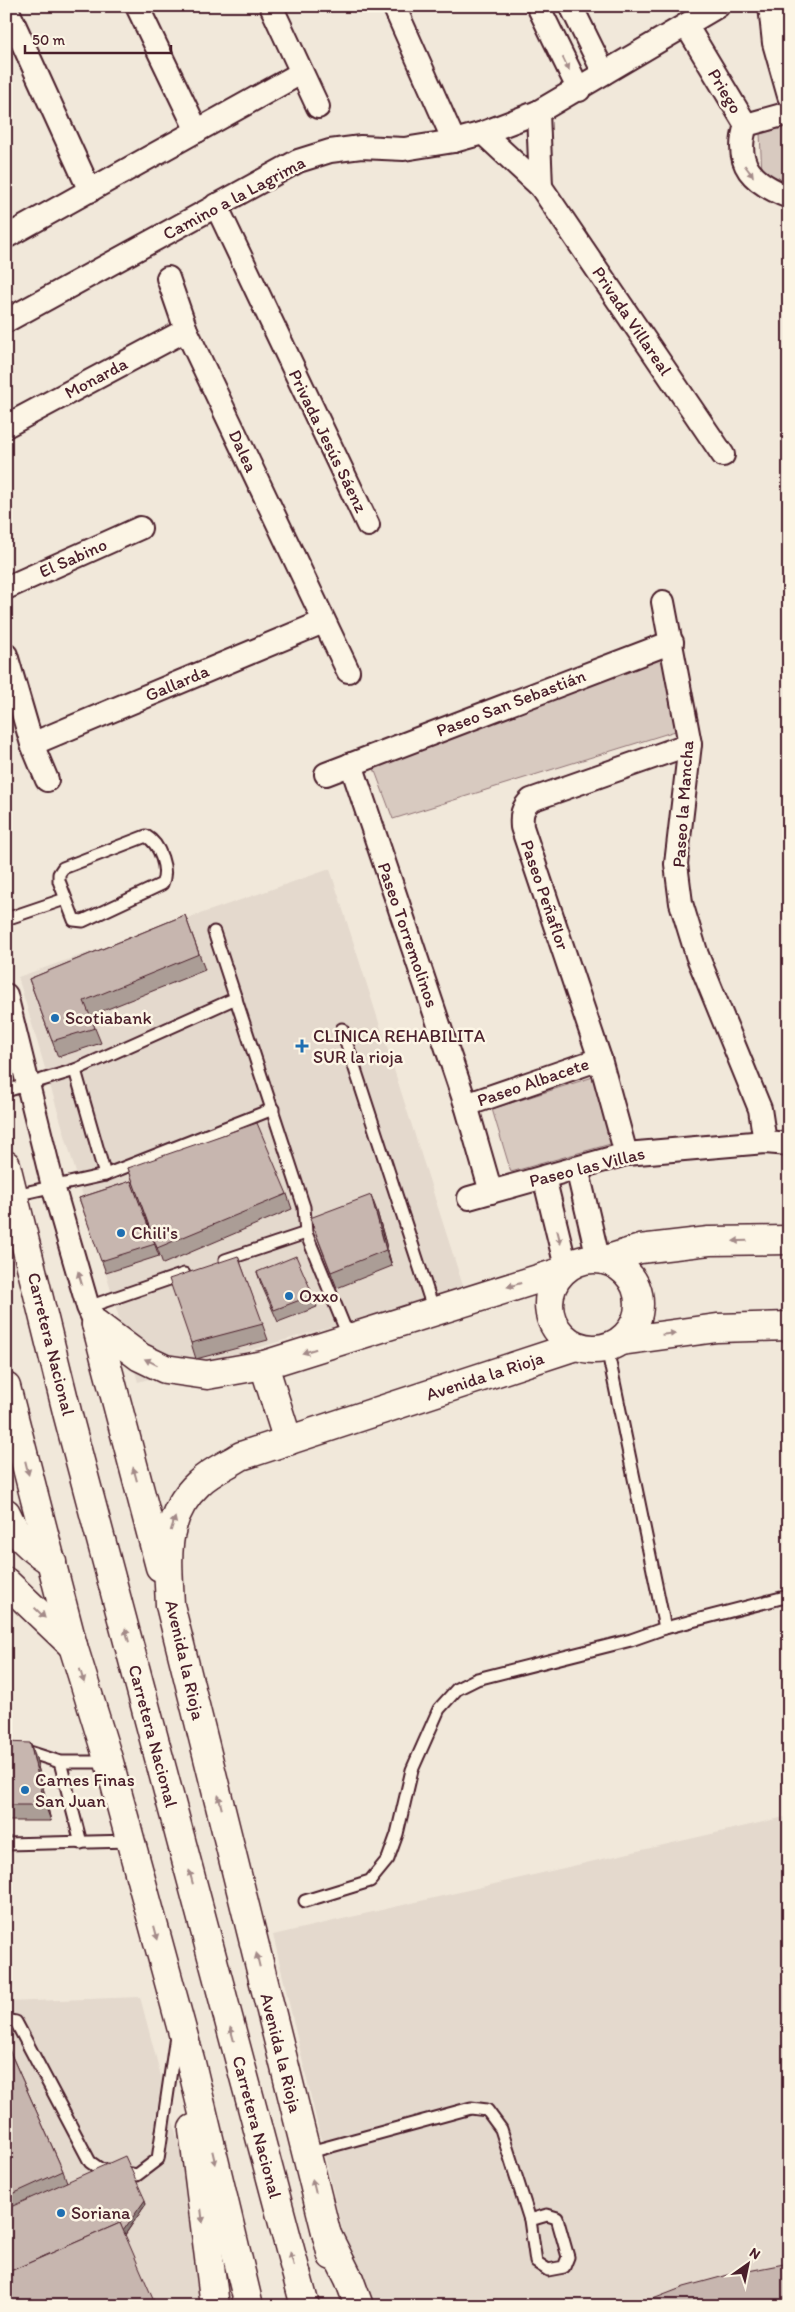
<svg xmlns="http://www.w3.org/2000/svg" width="795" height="2312" viewBox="0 0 795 2312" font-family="Itim,sans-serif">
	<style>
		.built { fill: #e4d9cd }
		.green { fill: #d8cac0; stroke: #917476 }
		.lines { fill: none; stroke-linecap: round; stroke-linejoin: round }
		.lane-casing { stroke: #4a1f2b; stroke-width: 15 }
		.street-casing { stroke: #4a1f2b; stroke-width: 26 }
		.secondary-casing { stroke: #4a1f2b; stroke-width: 31 }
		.highway-casing { stroke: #4a1f2b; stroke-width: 31 }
		.lane { stroke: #fcf5e5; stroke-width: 11 }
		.street { stroke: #fcf5e5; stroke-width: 22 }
		.secondary { stroke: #fcf5e5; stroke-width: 28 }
		.highway { stroke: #fcf5e5; stroke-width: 28 }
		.wall { fill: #ab9d96; stroke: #4a1f2b }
		.shaded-wall { fill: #8b7f7a; stroke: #4a1f2b }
		.building { fill: #c7b6af; stroke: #4a1f2b }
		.oneway { fill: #a38a88 }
		.poi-dot { fill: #1f6fb2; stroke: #fcf5e5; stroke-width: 2 }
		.labels { text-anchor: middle; stroke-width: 5; stroke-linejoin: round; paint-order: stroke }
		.street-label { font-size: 18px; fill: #4a1f2b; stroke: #fcf5e5 }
		.poi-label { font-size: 18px; fill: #4a1f2b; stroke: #fcf5e5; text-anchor: start }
	</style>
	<rect width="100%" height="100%" fill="#f1e8da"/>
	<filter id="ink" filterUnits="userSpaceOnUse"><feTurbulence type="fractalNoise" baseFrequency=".02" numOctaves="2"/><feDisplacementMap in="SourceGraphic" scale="10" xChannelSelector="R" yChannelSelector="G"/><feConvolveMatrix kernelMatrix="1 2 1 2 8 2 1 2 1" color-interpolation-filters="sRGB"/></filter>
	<g filter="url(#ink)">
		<g class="built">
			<path d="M 330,869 L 464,1289 L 138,1382 L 18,977 Z"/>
			<path d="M 789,1816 L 789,2306 L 360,2306 L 273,1935 Z"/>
			<path d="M 140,1997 L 197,2212 L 209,2306 L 6,2306 L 6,2002 Z"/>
		</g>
		<g class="green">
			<path d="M 789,126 L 789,181 L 762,173 L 760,134 Z"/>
			<path d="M 665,655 L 685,728 L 393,819 L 372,763 Z"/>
			<path d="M 593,1077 L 614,1143 L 511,1172 L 492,1109 Z"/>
		</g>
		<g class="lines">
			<g class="lane-casing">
				<g id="lane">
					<path d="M 146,836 C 160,844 169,870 162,884 L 83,921 L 74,920 L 59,881 L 59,874 L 63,868 Z"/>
					<path d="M 6,919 L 65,899"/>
					<path d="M 214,932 L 304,1207 L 306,1233 L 349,1338"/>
					<path d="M 342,1029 L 434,1311"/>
					<path d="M 75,1070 L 105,1175"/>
					<path d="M 6,1091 L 75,1070 L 236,998"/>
					<path d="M 15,1195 L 105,1175 L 273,1109"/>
					<path d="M 225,1260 L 306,1233"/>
					<path d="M 88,1307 L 184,1274"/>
					<path d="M 665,1628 L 789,1596"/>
					<path d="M 6,1752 L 26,1751 L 60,1762 L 109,1762"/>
					<path d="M 60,1762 L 81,1843"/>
					<path d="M 6,1844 L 131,1841"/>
					<path d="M 305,1901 L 370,1881 L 388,1859 L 397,1834 L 412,1770 L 439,1709 L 457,1689 L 477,1679 L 631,1640 L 665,1628 L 607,1348"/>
					<path d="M 6,2020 L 16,2022 L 90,2162 L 100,2169 L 137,2175 L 158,2159 L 176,2036"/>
					<path d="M 306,2153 L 471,2108 L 487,2110 L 501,2129 L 530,2220 L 536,2262 L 548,2270 L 564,2267 L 568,2257 L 557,2218 L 547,2215 L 530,2220"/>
				</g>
			</g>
			<g class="street-casing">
				<g id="street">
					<path d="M 137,6 L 197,131"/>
					<path d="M 271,6 L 318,107"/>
					<path d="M 394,6 L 454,141"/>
					<path d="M 538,6 L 579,90"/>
					<path d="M 571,6 L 604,73"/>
					<path d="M 770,6 L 774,43 L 789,96"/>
					<path d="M 8,11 L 90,191"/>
					<path d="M 686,25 L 746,125 C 733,165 753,183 789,197"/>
					<path d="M 538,112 L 541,187"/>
					<path d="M 746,125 L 789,113"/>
					<path d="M 483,133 L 541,187 L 723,455"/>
					<path d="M 216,205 L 368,525"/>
					<path d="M 6,237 L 301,73"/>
					<path d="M 168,278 L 186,330 L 348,671"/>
					<path d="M 6,321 L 298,161 L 330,151 L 361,147 L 404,149 L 454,141 L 483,133 L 538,112 L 718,6"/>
					<path d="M 6,426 L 186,330"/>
					<path d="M 6,588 L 140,528"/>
					<path d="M 663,602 L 690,744 L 676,864 L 681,903 L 697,955 L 760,1109 L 765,1142"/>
					<path d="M 6,655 L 32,744 L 47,780"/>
					<path d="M 32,744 L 323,622"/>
					<path d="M 351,764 L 466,1105 L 491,1192"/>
					<path d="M 326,774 L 672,642"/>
					<path d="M 6,995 L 53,1186 L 88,1307 L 96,1324"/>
					<path d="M 466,1105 L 600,1059"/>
					<path d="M 626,1154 L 600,1059 L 522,827 C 521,815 522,808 531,800 L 690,744"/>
					<path d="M 577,1168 L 598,1258"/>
					<path d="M 544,1177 L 566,1267"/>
					<path d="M 469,1198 L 626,1154 L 765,1142 L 789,1144"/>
				</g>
			</g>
			<g class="secondary-casing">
				<g id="secondary">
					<circle cx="594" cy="1304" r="45"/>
					<path d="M 605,1260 L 640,1249 L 709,1241 L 789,1240"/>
					<path d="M 96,1324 L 140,1357 L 165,1369 L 207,1375 L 264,1365 L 560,1272"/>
					<path d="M 96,1324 L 160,1567"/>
					<path d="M 621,1341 L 717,1328 L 789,1326"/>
					<path d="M 264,1365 L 288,1441"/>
					<path d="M 6,1582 L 73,1646"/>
					<path d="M 332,2256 L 170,1605 C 168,1559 161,1518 199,1483 C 210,1472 227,1465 241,1456 L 576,1346"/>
				</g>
			</g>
			<g class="highway-casing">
				<g id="highway">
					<path d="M 6,1165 L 68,1416 L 305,2306"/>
					<path d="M 6,1387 L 73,1646 L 109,1762 L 191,2063 L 249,2306"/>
					<path d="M 6,1513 C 16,1536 31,1549 52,1562"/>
					<path d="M 193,2129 L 215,2306"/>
					<path d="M 326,2233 L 349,2279 L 359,2306"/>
				</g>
			</g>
			<use href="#lane" class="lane"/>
			<use href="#street" class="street"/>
			<use href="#secondary" class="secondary"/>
			<use href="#highway" class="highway"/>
		</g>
		<g class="wall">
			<path d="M 185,915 L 205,970 L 90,1016 L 101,1043 L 58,1057 L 29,979 Z"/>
			<path d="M 128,1168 L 287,1194 L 292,1209 L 163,1264 Z"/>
			<path d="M 131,1181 L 159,1256 L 106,1273 L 79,1198 Z"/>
			<path d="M 377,1211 L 392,1266 L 337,1288 L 316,1234 Z"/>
			<path d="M 238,1256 L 268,1340 L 196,1359 L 191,1343 Z"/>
			<path d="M 257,1272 L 313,1295 L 317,1307 L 278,1322 L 261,1284 Z"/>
			<path d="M 6,1742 L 36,1758 L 51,1821 L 6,1821 Z"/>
			<path d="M 6,2043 L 63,2171 L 67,2182 L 146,2204 L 125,2235 L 6,2306 Z"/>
		</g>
		<g class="shaded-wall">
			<path d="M 371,1195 L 377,1211 L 392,1266 L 386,1250 Z"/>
			<path d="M 30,1743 L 36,1758 L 51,1821 L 45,1805 Z"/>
			<path d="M 145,2200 L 146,2204 L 124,2236 L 122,2231 Z"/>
		</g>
		<g class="building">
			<path d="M 185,915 L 199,954 L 84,1001 L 95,1028 L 52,1041 L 29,979 Z"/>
			<path d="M 257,1123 L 287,1194 L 157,1248 L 128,1168 Z"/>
			<path d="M 131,1181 L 155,1244 L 101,1261 L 79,1198 Z"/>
			<path d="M 371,1195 L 386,1250 L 331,1272 L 310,1218 Z"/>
			<path d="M 238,1256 L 263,1324 L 191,1343 L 169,1279 Z"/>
			<path d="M 296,1256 L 313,1295 L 274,1310 L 257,1272 Z"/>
			<path d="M 6,1742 L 30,1743 L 45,1805 L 6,1805 Z"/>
			<path d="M 6,2043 L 63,2171 L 6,2197 Z"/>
			<path d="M 125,2156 L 145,2200 L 123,2231 L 120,2223 L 6,2273 L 6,2209 Z"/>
			<path d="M 120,2223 L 156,2306 L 6,2306 L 6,2273 Z"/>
			<path d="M 789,2263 L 789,2306 L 635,2306 L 684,2287 L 728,2275 Z"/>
		</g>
		<defs><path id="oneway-solid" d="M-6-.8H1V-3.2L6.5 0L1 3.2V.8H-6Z" transform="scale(1.25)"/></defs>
		<g class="oneway">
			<use href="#oneway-solid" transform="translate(566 64) rotate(64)"/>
			<use href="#oneway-solid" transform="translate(749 171) rotate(53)"/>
			<use href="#oneway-solid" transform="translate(559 1237) rotate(76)"/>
			<use href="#oneway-solid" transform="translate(740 1241) rotate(179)"/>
			<use href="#oneway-solid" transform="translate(80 1278) rotate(-107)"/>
			<use href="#oneway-solid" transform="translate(514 1285) rotate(164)"/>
			<use href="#oneway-solid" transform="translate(669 1334) rotate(-6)"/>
			<use href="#oneway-solid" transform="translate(309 1351) rotate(163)"/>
			<use href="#oneway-solid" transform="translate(151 1362) rotate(-154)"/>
			<use href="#oneway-solid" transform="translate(27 1468) rotate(76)"/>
			<use href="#oneway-solid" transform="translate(135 1474) rotate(-105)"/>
			<use href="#oneway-solid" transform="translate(173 1524) rotate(-72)"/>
			<use href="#oneway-solid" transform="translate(40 1613) rotate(44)"/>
			<use href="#oneway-solid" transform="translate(127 1635) rotate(-105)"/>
			<use href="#oneway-solid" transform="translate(82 1676) rotate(73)"/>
			<use href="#oneway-solid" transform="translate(220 1802) rotate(-104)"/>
			<use href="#oneway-solid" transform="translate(191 1877) rotate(-105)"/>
			<use href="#oneway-solid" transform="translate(156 1933) rotate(75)"/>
			<use href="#oneway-solid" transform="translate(258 1960) rotate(-104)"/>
			<use href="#oneway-solid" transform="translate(232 2034) rotate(-105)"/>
			<use href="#oneway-solid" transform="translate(214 2158) rotate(77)"/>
			<use href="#oneway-solid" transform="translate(314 2186) rotate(-104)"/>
			<use href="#oneway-solid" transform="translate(202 2216) rotate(83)"/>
			<use href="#oneway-solid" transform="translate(292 2259) rotate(-105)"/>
		</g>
	</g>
	<g class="poi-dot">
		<circle cx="55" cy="1018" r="5"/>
		<path d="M299.5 1038.5h5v5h5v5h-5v5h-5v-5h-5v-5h5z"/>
		<circle cx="121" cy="1233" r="5"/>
		<circle cx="289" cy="1296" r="5"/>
		<circle cx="25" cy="1790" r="5"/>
		<circle cx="61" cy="2213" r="5"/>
	</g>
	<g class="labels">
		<g class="street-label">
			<text transform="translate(725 91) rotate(59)" y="6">Priego</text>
			<text transform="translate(234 198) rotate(-28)" y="6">Camino a la Lagrima</text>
			<text transform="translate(632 321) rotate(56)" y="6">Privada Villareal</text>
			<text transform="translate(96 378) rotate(-28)" y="6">Monarda</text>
			<text transform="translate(328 441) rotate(64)" y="6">Privada Jesús Sáenz</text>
			<text transform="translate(243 451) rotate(65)" y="6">Dalea</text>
			<text transform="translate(73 558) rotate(-24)" y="6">El Sabino</text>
			<text transform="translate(177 683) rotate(-23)" y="6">Gallarda</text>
			<text transform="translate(511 703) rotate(-21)" y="6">Paseo San Sebastián</text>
			<text transform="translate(683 804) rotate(-86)" y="6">Paseo la Mancha</text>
			<text transform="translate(545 895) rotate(71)" y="6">Paseo Peñaflor</text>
			<text transform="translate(408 935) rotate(71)" y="6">Paseo Torremolinos</text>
			<text transform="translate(533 1082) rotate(-19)" y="6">Paseo Albacete</text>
			<text transform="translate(587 1167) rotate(-14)" y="6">Paseo las Villas</text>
			<text transform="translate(51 1344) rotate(76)" y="6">Carretera Nacional</text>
			<text transform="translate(485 1376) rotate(-18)" y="6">Avenida la Rioja</text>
			<text transform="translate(185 1660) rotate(77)" y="6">Avenida la Rioja</text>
			<text transform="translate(153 1736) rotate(75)" y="6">Carretera Nacional</text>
			<text transform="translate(281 2053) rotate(76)" y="6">Avenida la Rioja</text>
			<text transform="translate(257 2127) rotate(75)" y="6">Carretera Nacional</text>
		</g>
		<g class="poi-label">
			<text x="65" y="1024">Scotiabank</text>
			<text x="313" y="1042">CLINICA REHABILITA<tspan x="313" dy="21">SUR la rioja</tspan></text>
			<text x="131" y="1239">Chili's</text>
			<text x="299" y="1302">Oxxo</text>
			<text x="35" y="1786">Carnes Finas<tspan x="35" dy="21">San Juan</tspan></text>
			<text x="71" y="2219">Soriana</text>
		</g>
	</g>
	<rect width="795" height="2312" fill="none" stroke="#fcf5e5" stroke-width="25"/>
	<rect x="12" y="12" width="770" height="2287" fill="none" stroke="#4a1f2b" stroke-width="2" filter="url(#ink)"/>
	<g transform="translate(748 2264) rotate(33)" stroke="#fcf5e5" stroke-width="4" paint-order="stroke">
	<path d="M0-4L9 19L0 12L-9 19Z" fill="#4a1f2b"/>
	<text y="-8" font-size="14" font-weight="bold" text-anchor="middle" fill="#4a1f2b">N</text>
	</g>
	<path d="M25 45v8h146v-8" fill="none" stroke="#4a1f2b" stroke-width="2.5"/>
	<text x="32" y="45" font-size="15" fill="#4a1f2b" stroke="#fcf5e5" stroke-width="4" paint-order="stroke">50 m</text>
</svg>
